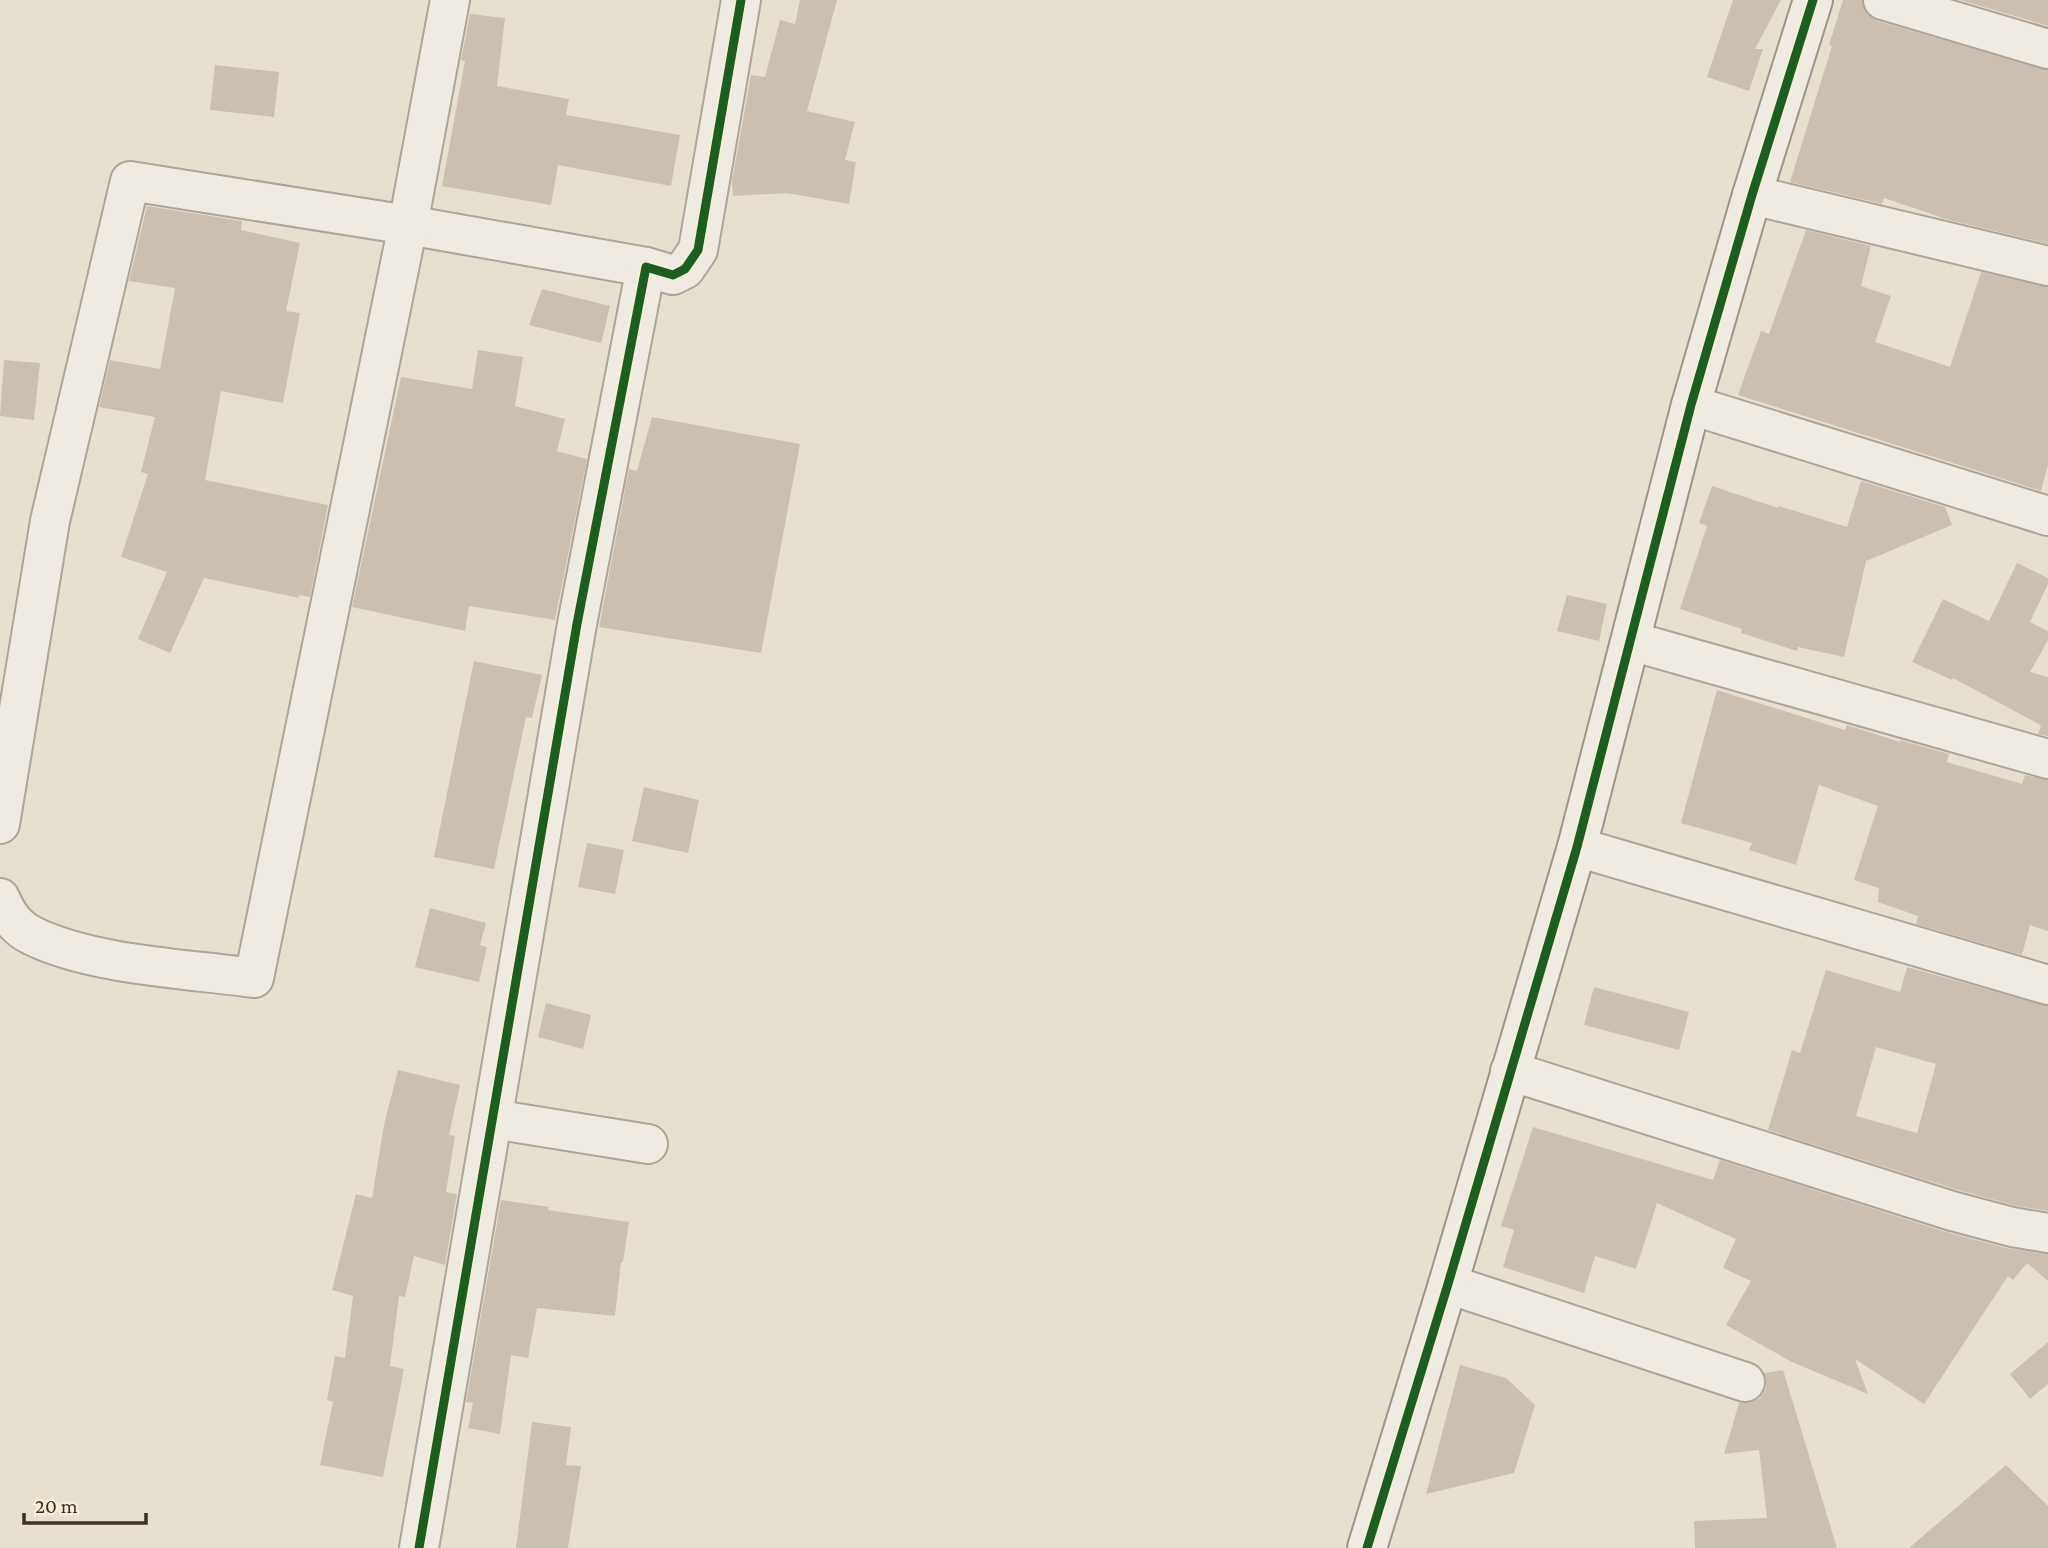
<svg xmlns="http://www.w3.org/2000/svg" width="2048" height="1548" viewBox="0 0 2048 1548" font-family="'Crimson Pro',serif">
	<style>
		.building { fill: #cbbfb2; fill-rule: evenodd }
		.lines { fill: none; stroke-linecap: round; stroke-linejoin: round }
		.street-casing { stroke: #ada599; stroke-width: 42 }
		.secondary-casing { stroke: #9c958a; stroke-width: 42 }
		.street { stroke: #efebe3; stroke-width: 38 }
		.secondary { stroke: #efebe3; stroke-width: 38 }
		.cycleway-casing { stroke: #f7eed8; stroke-width: 13 }
		.cycleway { stroke: #1b5e20; stroke-width: 9 }
	</style>
	<rect width="100%" height="100%" fill="#e7e0d1"/>
	<g class="building">
		<path d="M 800,0 L 837,0 L 807,111 L 855,122 L 845,160 L 856,162 L 849,204 L 787,193 L 733,196 L 732,181 L 751,75 L 765,77 L 780,20 L 795,24 Z"/>
		<path d="M 1733,0 L 1781,0 L 1755,49 L 1763,49 L 1749,91 L 1707,77 Z"/>
		<path d="M 1843,0 L 1862,0 L 1867,14 L 1877,21 L 2048,70 L 2048,244 L 1949,220 L 1884,198 L 1882,204 L 1790,182 L 1832,46 L 1829,45 Z"/>
		<path d="M 1960,0 L 2048,0 L 2048,26 Z"/>
		<path d="M 470,14 L 505,18 L 497,86 L 569,99 L 566,115 L 680,135 L 671,186 L 558,165 L 551,205 L 442,186 L 465,61 L 461,60 Z"/>
		<path d="M 215,65 L 279,72 L 274,117 L 210,110 Z"/>
		<path d="M 147,206 L 242,221 L 241,230 L 300,243 L 286,311 L 300,313 L 283,403 L 221,391 L 205,480 L 328,505 L 310,597 L 299,595 L 299,598 L 204,578 L 170,653 L 138,639 L 167,572 L 121,557 L 148,474 L 141,472 L 155,417 L 99,407 L 110,360 L 160,369 L 175,288 L 129,281 Z"/>
		<path d="M 1806,230 L 1871,246 L 1861,286 L 1891,296 L 1875,342 L 1950,367 L 1981,272 L 2048,287 L 2048,465 L 2041,491 L 1738,395 L 1761,331 L 1769,334 Z"/>
		<path d="M 542,289 L 610,306 L 601,343 L 529,325 Z"/>
		<path d="M 478,350 L 523,357 L 515,406 L 565,419 L 557,451 L 587,459 L 555,620 L 469,606 L 465,631 L 352,607 L 401,377 L 472,389 Z"/>
		<path d="M 4,360 L 40,363 L 34,420 L 0,416 Z"/>
		<path d="M 652,417 L 800,444 L 761,653 L 599,627 L 629,469 L 637,471 Z"/>
		<path d="M 1861,481 L 1945,507 L 1952,525 L 1866,561 L 1844,657 L 1798,647 L 1797,651 L 1741,633 L 1742,629 L 1680,609 L 1707,526 L 1699,523 L 1712,486 L 1778,508 L 1779,506 L 1847,527 Z"/>
		<path d="M 2017,563 L 2048,578 L 2048,584 L 2030,622 L 2048,631 L 2048,640 L 2030,672 L 2048,677 L 2048,736 L 2038,734 L 2041,726 L 2044,727 L 1953,678 L 1952,680 L 1912,662 L 1943,599 L 1989,621 Z"/>
		<path d="M 1567,595 L 1607,604 L 1599,641 L 1557,631 Z"/>
		<path d="M 474,661 L 542,675 L 532,718 L 526,717 L 494,869 L 434,857 Z"/>
		<path d="M 1717,690 L 1845,730 L 1847,725 L 1900,742 L 1900,740 L 1949,754 L 1947,762 L 2022,784 L 2025,775 L 2048,780 L 2048,931 L 2030,925 L 2022,955 L 1916,924 L 1918,916 L 1878,902 L 1879,888 L 1854,880 L 1878,806 L 1819,785 L 1796,865 L 1749,850 L 1752,843 L 1681,823 Z"/>
		<path d="M 644,787 L 699,800 L 688,853 L 632,841 Z"/>
		<path d="M 587,843 L 624,850 L 615,894 L 578,887 Z"/>
		<path d="M 430,908 L 486,923 L 480,945 L 487,947 L 479,982 L 415,967 Z"/>
		<path d="M 1907,967 L 2048,1006 L 2048,1211 L 2017,1206 L 1958,1190 L 1768,1130 L 1792,1050 L 1800,1053 L 1826,970 L 1900,992 ZM 1876,1047 L 1936,1064 L 1917,1133 L 1856,1116 Z"/>
		<path d="M 1594,987 L 1689,1012 L 1679,1050 L 1584,1025 Z"/>
		<path d="M 546,1003 L 591,1015 L 583,1049 L 538,1037 Z"/>
		<path d="M 398,1070 L 460,1085 L 449,1135 L 455,1136 L 446,1192 L 457,1194 L 445,1265 L 414,1256 L 405,1297 L 399,1296 L 390,1366 L 404,1369 L 383,1477 L 320,1465 L 333,1402 L 327,1400 L 335,1356 L 345,1358 L 353,1296 L 332,1290 L 356,1194 L 372,1198 L 384,1125 Z"/>
		<path d="M 1533,1127 L 1713,1180 L 1720,1160 L 1946,1232 L 2006,1248 L 2048,1254 L 2048,1281 L 2027,1263 L 2013,1280 L 2008,1276 L 1924,1404 L 1855,1359 L 1868,1394 L 1792,1362 L 1726,1325 L 1751,1281 L 1723,1268 L 1736,1239 L 1657,1203 L 1636,1269 L 1595,1256 L 1584,1293 L 1503,1267 L 1514,1230 L 1501,1226 Z"/>
		<path d="M 501,1200 L 549,1207 L 548,1210 L 629,1222 L 623,1262 L 621,1262 L 615,1316 L 537,1308 L 528,1358 L 511,1355 L 500,1434 L 468,1428 L 473,1403 L 466,1402 Z"/>
		<path d="M 2048,1342 L 2048,1384 L 2030,1399 L 2010,1374 Z"/>
		<path d="M 1460,1365 L 1506,1378 L 1535,1405 L 1514,1473 L 1426,1494 Z"/>
		<path d="M 1783,1370 L 1837,1548 L 1695,1548 L 1694,1521 L 1767,1518 L 1759,1450 L 1724,1454 L 1739,1403 L 1750,1403 L 1760,1398 L 1766,1388 L 1764,1373 Z"/>
		<path d="M 532,1422 L 571,1427 L 566,1465 L 581,1466 L 568,1548 L 516,1548 Z"/>
		<path d="M 2006,1465 L 2048,1506 L 2048,1548 L 1909,1548 Z"/>
	</g>
	<g class="lines">
		<g class="street-casing">
			<g id="street">
				<path d="M 1883,0 L 2048,49"/>
				<path d="M 1752,195 L 2048,266"/>
				<path d="M 1691,405 L 2048,516"/>
				<path d="M 1631,641 L 2048,759"/>
				<path d="M 0,824 L 50,521 L 130,181 L 408,225 L 646,267"/>
				<path d="M 1577,847 L 2048,985"/>
				<path d="M 0,898 C 7,914 15,927 31,935 C 90,965 188,969 254,978 L 408,225 L 450,0"/>
				<path d="M 1510,1071 L 1952,1211 L 2012,1227 L 2048,1233"/>
				<path d="M 493,1119 L 648,1144"/>
				<path d="M 1448,1284 L 1745,1382"/>
				<path d="M 419,1548 L 577,624 L 646,267 L 673,275 L 685,269 L 698,250 L 741,0"/>
			</g>
		</g>
		<g class="secondary-casing">
			<path id="secondary" d="M 1367,1548 L 1448,1284 L 1577,847 L 1691,405 L 1752,195 L 1813,0"/>
		</g>
		<use href="#street" class="street"/>
		<use href="#secondary" class="secondary"/>
		<g class="cycleway-casing">
			<g id="cycleway">
				<path d="M 419,1548 L 577,624 L 646,267 L 673,275 L 685,269 L 698,250 L 741,0"/>
				<path d="M 1367,1548 L 1448,1284 L 1577,847 L 1691,405 L 1752,195 L 1813,0"/>
			</g>
		</g>
		<use href="#cycleway" class="cycleway"/>
	</g>
	<path d="M24 1513v10h122v-10" fill="none" stroke="#3d2e20" stroke-width="3.5"/>
	<text x="35" y="1513" font-size="21" fill="#3d2e20" stroke="#f7eed8" stroke-width="5" paint-order="stroke">20 m</text>
</svg>
